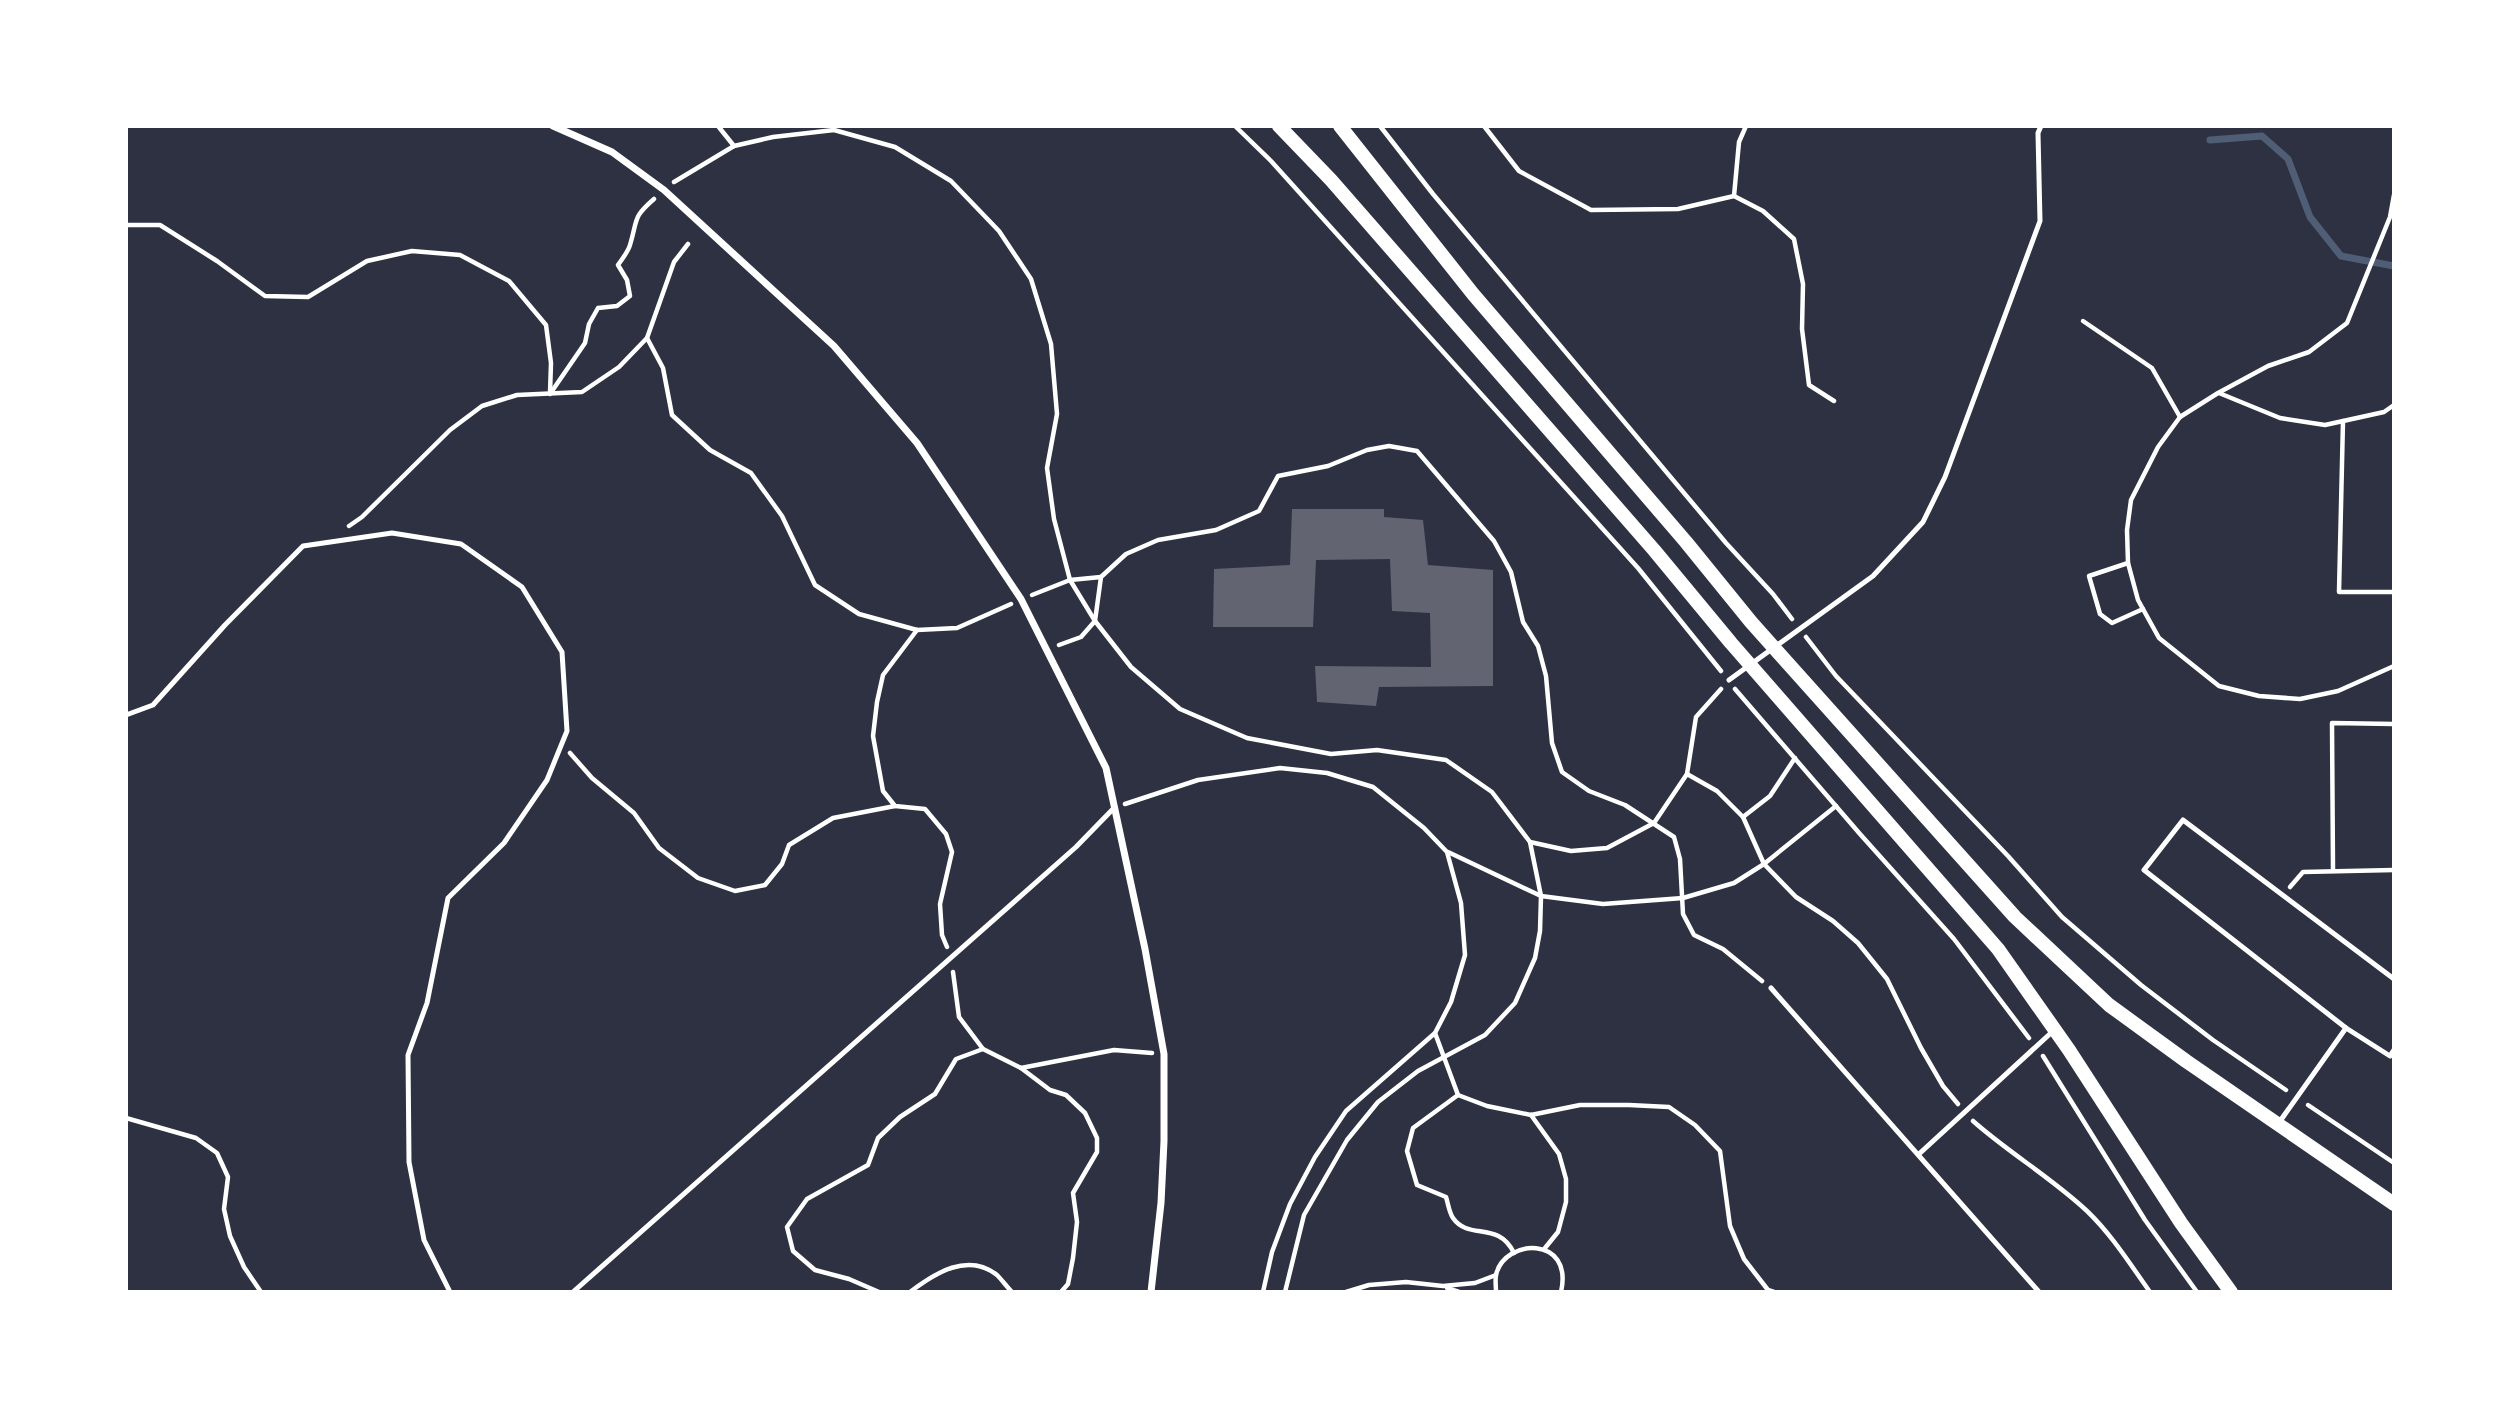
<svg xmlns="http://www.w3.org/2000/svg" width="2520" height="1418" viewBox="0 0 2520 1418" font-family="Quicksand,sans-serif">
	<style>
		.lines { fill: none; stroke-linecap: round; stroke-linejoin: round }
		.stream { stroke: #4f5d75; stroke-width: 7 }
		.building { fill: #626471 }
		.path { stroke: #fff; stroke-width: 4.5 }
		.service { stroke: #fff; stroke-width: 5 }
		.minor { stroke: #fff; stroke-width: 7 }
		.secondary { stroke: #fff; stroke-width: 14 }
	</style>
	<rect width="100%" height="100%" fill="#2d3142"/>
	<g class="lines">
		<path class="stream" d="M 2210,140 L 2262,136 L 2288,159 L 2310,217 L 2341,256 L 2394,266"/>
	</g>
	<path class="building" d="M 1292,509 L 1384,509 L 1384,517 L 1423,520 L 1428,565 L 1493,570 L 1493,686 L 1379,687 L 1376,706 L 1317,702 L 1315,666 L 1431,667 L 1430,613 L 1392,611 L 1390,559 L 1316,560 L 1313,627 L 1213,627 L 1214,569 L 1290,565 Z"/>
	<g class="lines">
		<g class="path">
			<path d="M 718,126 L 734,146"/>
			<path d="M 1235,126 L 1271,161 L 1638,568 L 1721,671"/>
			<path d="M 1380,126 L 1433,194 L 1726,543 L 1773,594 L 1792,619"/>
			<path d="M 1484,126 L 1519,171 L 1591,210 L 1678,209 L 1734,196 L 1763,211 L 1794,239 L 1803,284 L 1802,329 L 1809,385 L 1834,401"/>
			<path d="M 674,182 L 734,146 L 773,137 L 834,130 L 895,147 L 951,181 L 999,231 L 1031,279 L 1051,344 L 1057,414 L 1047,468 L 1054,519 L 1070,580 L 1095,621 L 1131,667 L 1180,709 L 1247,738 L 1331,754 L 1377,750 L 1446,760 L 1492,792 L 1530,842 L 1541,896 L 1540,931 L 1535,958 L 1515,1003 L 1485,1035 L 1418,1071 L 1378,1102 L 1347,1140 L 1304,1215 L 1285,1292"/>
			<path d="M 2394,195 L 2390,217 L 2347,323 L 2309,352 L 2268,366 L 2218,393 L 2180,417 L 2158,447 L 2131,500 L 2127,530 L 2128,563 L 2138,600 L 2159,638 L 2219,686 L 2259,696 L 2300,699 L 2338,691 L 2394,666"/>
			<path d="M 1734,196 L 1739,142 L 1746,126"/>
			<path d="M 126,225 L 160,225 L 217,261 L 265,296 L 308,297 L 367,261 L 412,251 L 460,255 L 509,281 L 546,325 L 551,363 L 550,393"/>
			<path d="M 2083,321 L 2152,368 L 2180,417"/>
			<path d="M 647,338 L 674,262 L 688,244"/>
			<path d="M 2219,393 L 2280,418 L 2325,425 L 2384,412 L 2394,405"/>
			<path d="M 550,394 L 585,343 L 589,324 L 598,308 L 617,306 L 630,296 L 627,280 L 618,265 C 622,259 628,252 630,245 C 638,219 632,218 654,199"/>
			<path d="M 2343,421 L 2339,592 L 2394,592"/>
			<path d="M 349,526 L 362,517 L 450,430 L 482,406 L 517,395 L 582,392 L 619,367 L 647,338 L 663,368 L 672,415 L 710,450 L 751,473 L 782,516 L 815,585 L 859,614 L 917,630 L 957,628 L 1011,604"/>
			<path d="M 2128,563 L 2089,576 L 2100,614 L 2112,623 L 2143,609"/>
			<path d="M 1032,595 L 1070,580 L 1101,577"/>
			<path d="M 917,630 L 883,675 L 877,702 L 873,736 L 883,791 L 895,806 L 925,809 L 946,834 L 952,852 L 940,904 L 942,935 L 947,947"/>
			<path d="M 1806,637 L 1836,676 L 2008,856 L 2062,917 L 2141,985 L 2213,1040 L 2286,1090"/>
			<path d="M 1059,645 L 1081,637 L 1095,621 L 1101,577 L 1126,554 L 1158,540 L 1216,530 L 1259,511 L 1278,476 L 1328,466 L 1367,450 L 1389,446 L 1417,451 L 1494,541 L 1511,572 L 1523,622 L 1538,646 L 1546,676 L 1552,743 L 1562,772 L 1589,791 L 1625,805 L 1674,837 L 1680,859 L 1683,914 L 1694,935 L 1723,949 L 1762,981"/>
			<path d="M 1735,689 L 1860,834 L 1954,939 L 2029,1038"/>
			<path d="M 570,753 L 592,778 L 634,813 L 659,848 L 698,878 L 735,891 L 765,885 L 782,864 L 789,845 L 833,818 L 895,806"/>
			<path d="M 1687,774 L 1717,791 L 1743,817 L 1764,864 L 1796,897 L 1833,921 L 1858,943 L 1887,979 L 1921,1048 L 1943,1086 L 1958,1104"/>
			<path d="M 1125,804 L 1198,780 L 1280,768 L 1327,773 L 1373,787 L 1424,828 L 1447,852 L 1461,903 L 1465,955 L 1451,1002 L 1435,1033 L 1346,1111 L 1315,1157 L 1290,1204 L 1272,1252 L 1263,1292"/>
			<path d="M 1743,817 L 1770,796 L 1795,758"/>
			<path d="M 1530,842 L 1571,851 L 1607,848 L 1654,823 L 1687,774 L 1696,717 L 1721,689"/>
			<path d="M 1448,852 L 1541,896 L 1603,904 L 1683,898 L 1734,883 L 1764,864 L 1836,806"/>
			<path d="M 2333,870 L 2332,723 L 2394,724"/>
			<path d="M 2290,887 L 2303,872 L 2394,870"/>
			<path d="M 953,972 L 959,1017 L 983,1049 L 1021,1068 L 1114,1050 L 1152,1053"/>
			<path d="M 1435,1033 L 1458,1095 L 1487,1106 L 1531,1115 L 1580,1105 L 1629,1105 L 1669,1107 L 1695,1125 L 1720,1151 L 1730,1226 L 1744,1259 L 1768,1290 L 1774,1292"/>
			<path d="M 2043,1056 L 2145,1220 L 2197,1292"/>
			<path d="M 1021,1068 L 1050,1090 L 1066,1095 L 1085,1113 L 1097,1138 L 1097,1152 L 1073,1193 L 1077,1222 L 1073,1258 L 1068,1284 L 1061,1292"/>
			<path d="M 1458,1095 L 1413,1128 L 1407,1151 L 1417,1185 L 1446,1197 C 1448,1203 1449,1212 1453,1218 C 1469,1241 1498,1220 1514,1253"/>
			<path d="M 2308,1105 L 2394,1163"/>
			<path d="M 1531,1115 L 1559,1154 L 1566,1179 L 1566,1202 L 1558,1232 L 1545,1248"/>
			<path d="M 126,1118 L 196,1138 L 217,1153 L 228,1177 L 224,1209 L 230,1236 L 244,1267 L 261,1292"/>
			<path d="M 1973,1121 C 2009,1153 2052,1178 2087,1211 C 2112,1235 2130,1264 2150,1292"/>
			<path d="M 1447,1288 L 1459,1292"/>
			<path d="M 879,1292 L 849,1279 L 815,1270 L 793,1251 L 787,1227 L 807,1199 L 868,1165 L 878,1138 L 900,1117 L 935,1094 L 956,1059 L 983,1049"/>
			<path d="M 910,1292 C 935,1273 968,1252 997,1275 C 1002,1280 1007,1287 1012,1292"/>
			<path d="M 1346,1292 L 1369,1285 L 1406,1282 L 1443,1286 L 1475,1283 L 1496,1275"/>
			<path d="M 1496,1292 C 1496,1287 1495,1280 1496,1275 C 1504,1238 1574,1235 1561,1292"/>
		</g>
		<g class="service">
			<path d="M 1729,680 L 1873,576 L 1923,522 L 1945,477 L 2040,221 L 2038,133 L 2041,126"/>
			<path d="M 126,715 L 153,705 L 225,625 L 303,546 L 392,533 L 461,544 L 522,587 L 562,652 L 567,731 L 547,780 L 504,843 L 448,898 L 427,1003 L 408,1055 L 409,1162 L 424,1240 L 450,1292"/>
			<path d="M 2394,979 L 2183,820 L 2144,870 L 2346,1028 L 2390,1056 L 2394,1050"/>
			<path d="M 1771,988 L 2039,1292"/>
			<path d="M 2278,1124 L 2346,1028"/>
			<path d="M 1919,1154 L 2052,1032"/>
			<path d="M 573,1292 L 1076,847 L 1114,808"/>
		</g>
		<path class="minor" d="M 553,126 L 612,152 L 664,190 L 834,346 L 917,443 L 1021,599 L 1106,768 L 1145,949 L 1164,1054 L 1164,1141 L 1161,1203 L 1151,1292"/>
		<g class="secondary">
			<path d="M 1279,126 L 1331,180 L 1654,550 L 1731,643 L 1998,949 L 2069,1050 L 2181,1223 L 2231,1292"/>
			<path d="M 1340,126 L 1473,294 L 1686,542 L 1751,622 L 2015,917 L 2109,1005 L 2186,1061 L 2394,1204"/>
		</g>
	</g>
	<rect width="2520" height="1418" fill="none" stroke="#ffffff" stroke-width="256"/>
</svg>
